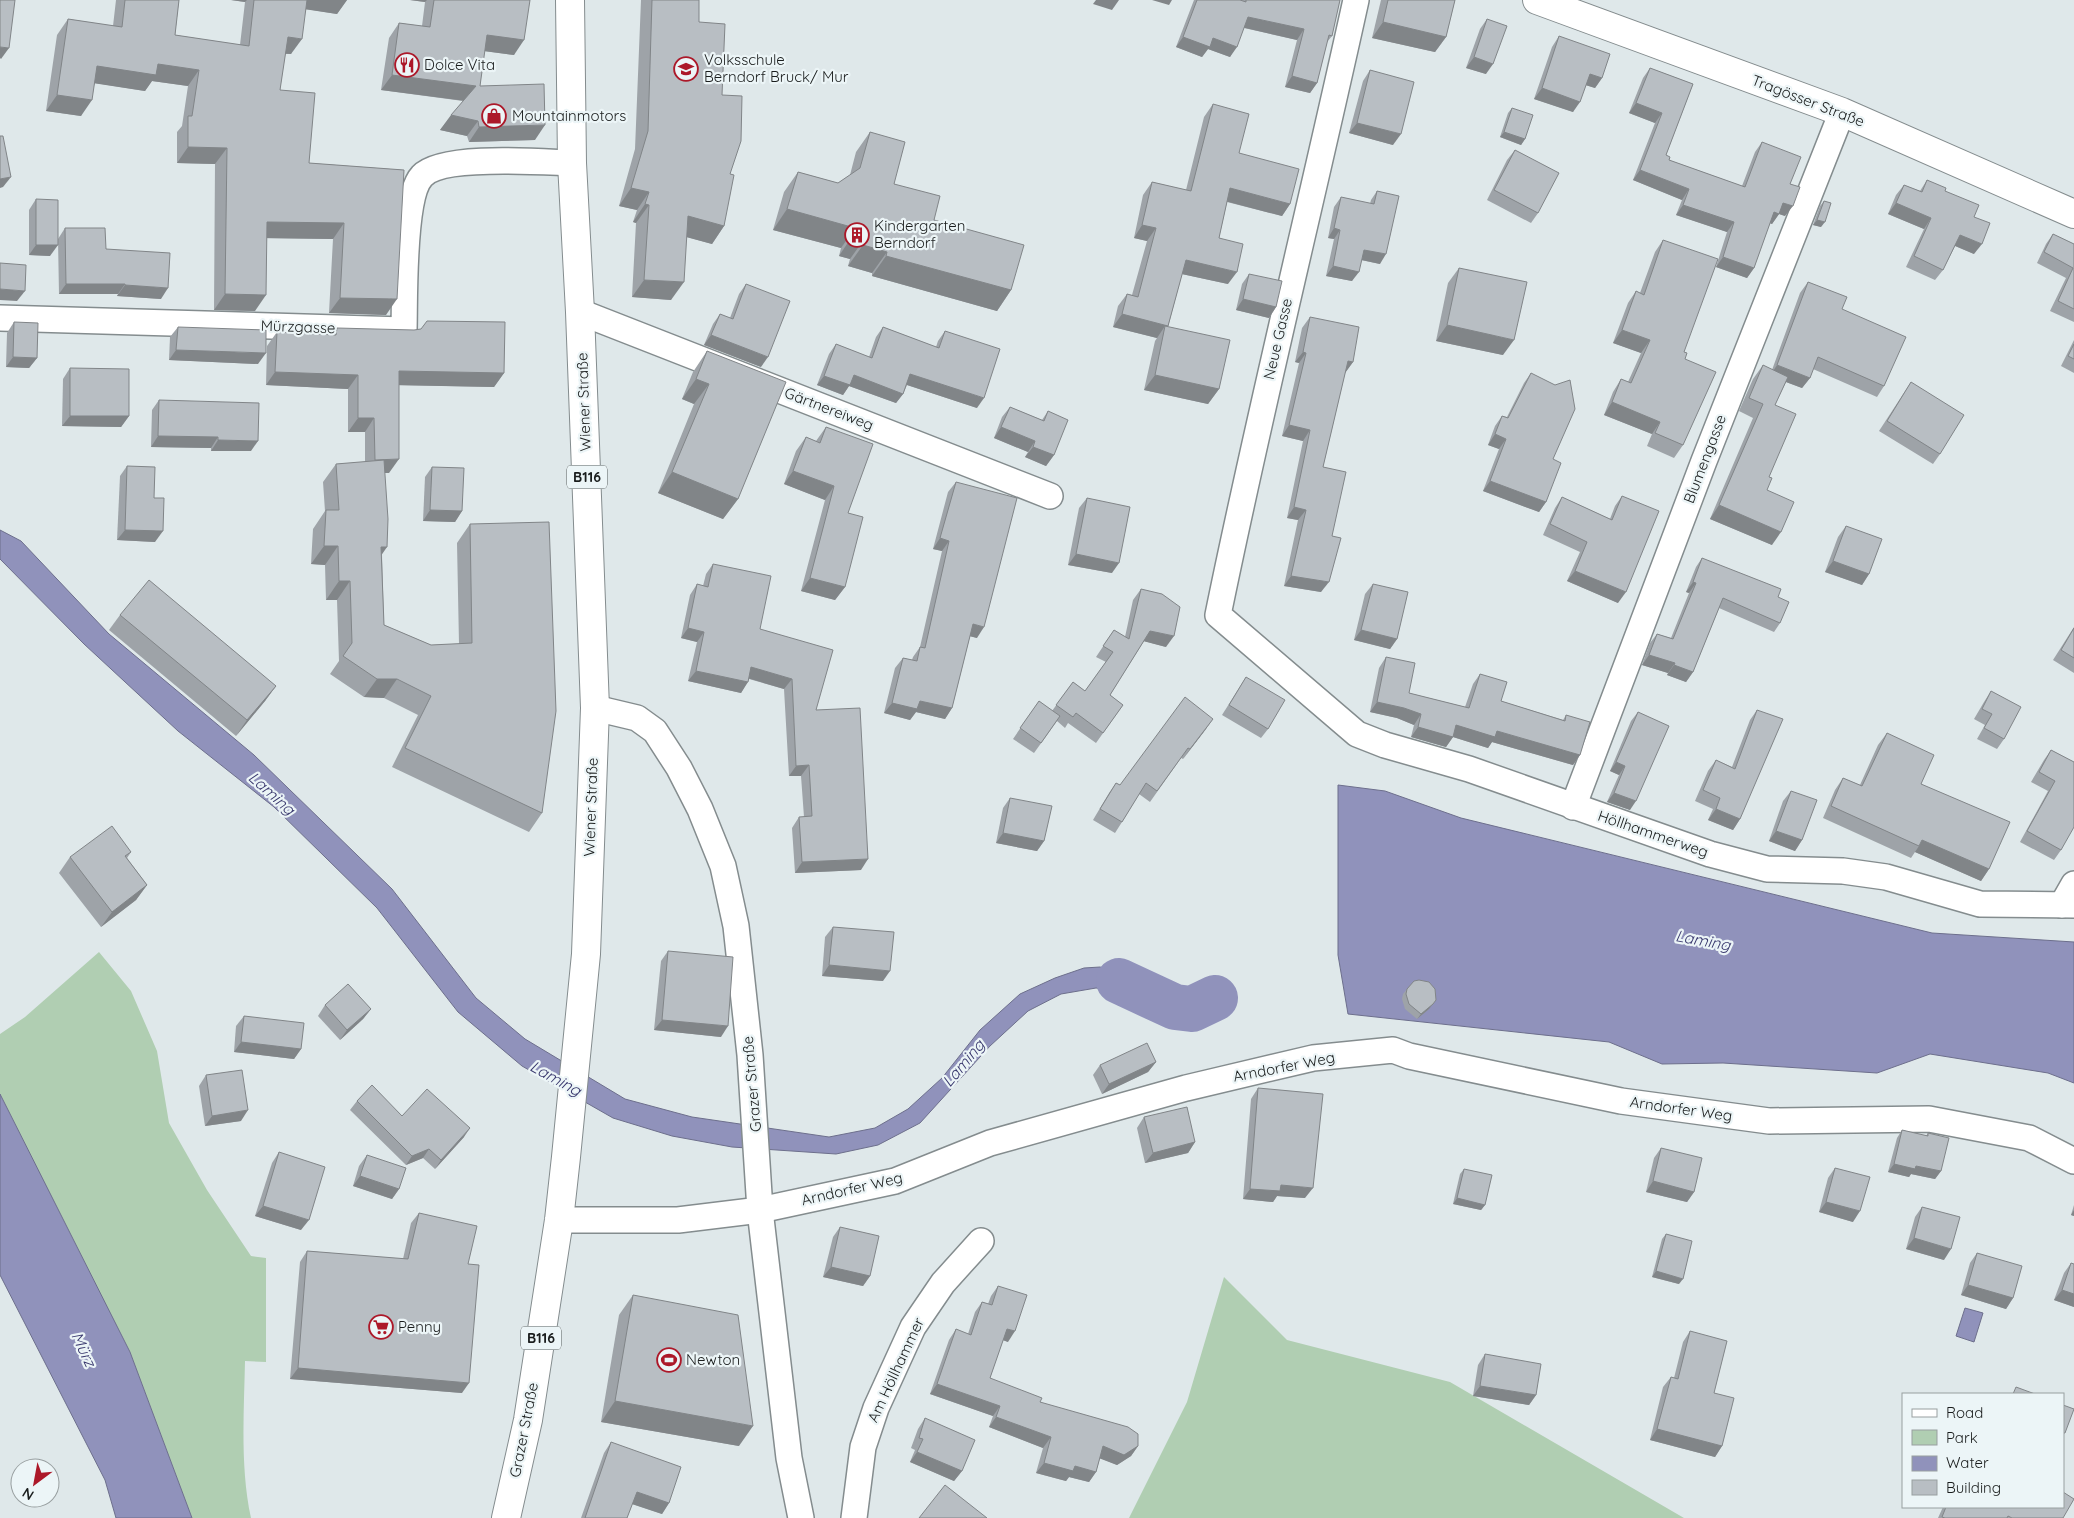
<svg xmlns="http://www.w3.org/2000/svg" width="2074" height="1518" viewBox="0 0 2074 1518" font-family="Quicksand,sans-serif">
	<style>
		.green { fill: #b0ceb2 }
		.water { fill: #9092bb; stroke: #6d6f8c }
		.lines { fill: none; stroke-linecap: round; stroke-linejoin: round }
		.river { stroke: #9092bb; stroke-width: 46 }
		.minor-casing { stroke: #848c8e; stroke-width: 28 }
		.major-casing { stroke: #848c8e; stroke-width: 30 }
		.minor { stroke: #fff; stroke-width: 25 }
		.major { stroke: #fff; stroke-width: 28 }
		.wall { fill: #9ea3a8 }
		.shaded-wall { fill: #818588 }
		.building { fill: #b8bec3; stroke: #818588 }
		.labels { text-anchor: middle; stroke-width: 4.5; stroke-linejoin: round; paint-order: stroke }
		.shield { fill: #ecf5f7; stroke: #595e5e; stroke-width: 1 }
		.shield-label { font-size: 14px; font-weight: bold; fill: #1a1d1d }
		.poi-label { font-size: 15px; fill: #1a1d1d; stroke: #ecf5f7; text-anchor: start }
		.street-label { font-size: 15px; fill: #1a1d1d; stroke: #ecf5f7 }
		.water-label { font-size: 16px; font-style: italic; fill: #38376d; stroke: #ecf5f7 }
	</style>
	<rect width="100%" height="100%" fill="#dfe8ea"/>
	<g class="green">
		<path d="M 99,952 L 131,991 L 157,1051 L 169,1123 L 207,1190 L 251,1256 L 266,1258 L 266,1362 L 245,1361 C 244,1412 240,1467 251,1518 L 192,1518 L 130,1352 L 0,1094 L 0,1034 L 25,1017 Z"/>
		<path d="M 1224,1277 L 1287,1340 L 1450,1382 L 1684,1518 L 1129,1518 L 1187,1402 Z"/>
	</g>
	<g class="water">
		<path d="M 0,530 L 21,541 L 109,634 L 254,755 L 392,889 L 476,998 L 525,1039 L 625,1099 L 692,1117 L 829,1137 L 875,1128 L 908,1109 L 942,1078 L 980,1030 L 1020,994 L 1055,978 L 1084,968 L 1100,967 L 1136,977 L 1179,1000 L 1170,1018 L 1121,991 L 1096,988 L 1061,994 L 1028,1011 L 990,1046 L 920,1123 L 878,1145 L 836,1154 L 732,1147 L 672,1136 L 613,1118 L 522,1066 L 458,1012 L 377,908 L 274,807 L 178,731 L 84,644 L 0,559 Z"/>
		<path d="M 1338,785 L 1385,791 L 1461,818 L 1932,933 L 2074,942 L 2074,1083 L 2048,1073 L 1930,1054 L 1877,1073 L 1723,1063 L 1662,1064 L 1609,1042 L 1348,1014 L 1338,955 Z"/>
		<path d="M 0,1094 L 130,1352 L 192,1518 L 116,1518 L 105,1480 L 0,1275 Z"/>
		<path d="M 1965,1308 L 1983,1313 L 1974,1342 L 1956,1336 Z"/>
	</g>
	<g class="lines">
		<path class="river" d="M 1119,981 L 1175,1007 L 1192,1009 L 1215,998"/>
		<g class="minor-casing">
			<g id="minor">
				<path d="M 1356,0 C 1311,205 1260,409 1218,615 L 1357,734 L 1385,745 L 1469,769 L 1710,854 L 1767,869 L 1843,871 L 1886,877 L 1980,904 L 2074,905"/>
				<path d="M 580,312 L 1050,496"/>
				<path d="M 0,318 L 404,330 C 405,299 402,197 422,176 C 442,154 541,162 572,163"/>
				<path d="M 595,708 L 637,718 L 655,731 L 679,768 L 700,809 L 723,866 L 736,926 L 750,1055 L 760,1210 L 789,1458 L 801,1518"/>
				<path d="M 1573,807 L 1704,461 L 1842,112"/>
				<path d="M 2062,905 L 2074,884"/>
				<path d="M 559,1220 L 678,1220 L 760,1210 L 895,1181 L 990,1143 L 1186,1088 L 1313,1058 L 1393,1050 L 1409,1056 L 1621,1101 L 1769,1121 L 1929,1119 L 2029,1138 L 2074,1161"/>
				<path d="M 854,1518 L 863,1447 L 876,1408 L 913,1327 L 943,1283 L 981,1241"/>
			</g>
		</g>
		<g class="major-casing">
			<g id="major">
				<path d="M 1537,0 L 1842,112 L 2074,214"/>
				<path d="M 506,1518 L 528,1420 L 559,1220 L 566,1157 L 586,954 L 595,708 L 580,312 L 572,163 L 570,0"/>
			</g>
		</g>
		<use href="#minor" class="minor"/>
		<use href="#major" class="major"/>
	</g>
	<g class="wall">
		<path d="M 116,0 L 179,0 L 175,35 L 240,45 L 245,2 L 231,0 L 347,0 L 337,14 L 306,9 L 291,54 L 285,54 L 280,90 L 309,163 L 404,170 L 386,315 L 329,313 L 333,239 L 267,238 L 255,311 L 214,310 L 215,164 L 177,163 L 177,132 L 182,126 L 188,86 L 152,81 L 145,91 L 95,83 L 81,116 L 46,111 L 57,35 L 68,19 L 113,26 Z"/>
		<path d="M 410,0 L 530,0 L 514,55 L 484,51 L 480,86 L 535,140 L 469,142 L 467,136 L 440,130 L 463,101 L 381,90 L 389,38 L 399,23 L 422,26 L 425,2 Z"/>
		<path d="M 641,0 L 699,0 L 699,22 L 722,95 L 730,174 L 724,226 L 712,244 L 687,237 L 671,300 L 632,297 L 636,223 L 633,222 L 637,210 L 619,206 L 635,149 Z"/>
		<path d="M 1194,0 L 1340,0 L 1332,36 L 1327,42 L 1317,83 L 1310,93 L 1285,87 L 1297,40 L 1244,28 L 1230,57 L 1208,49 L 1202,57 L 1176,47 Z"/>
		<path d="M 1381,0 L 1455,0 L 1446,37 L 1435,52 L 1372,38 Z"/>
		<path d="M 1487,19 L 1486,74 L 1466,68 L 1480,29 Z"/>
		<path d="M 1559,36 L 1602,78 L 1595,88 L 1586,85 L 1573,112 L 1534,99 L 1552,47 Z"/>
		<path d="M 1650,68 L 1693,84 L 1666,155 L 1669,160 L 1742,186 L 1755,152 L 1762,142 L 1790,184 L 1785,216 L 1779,214 L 1772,224 L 1770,223 L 1754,268 L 1747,278 L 1716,267 L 1727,232 L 1676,215 L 1682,200 L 1633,180 L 1655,123 L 1629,113 L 1643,78 Z"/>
		<path d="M 1370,70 L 1393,145 L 1349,133 L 1363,81 Z"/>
		<path d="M 1213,104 L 1239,153 L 1290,204 L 1282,216 L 1227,202 L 1219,238 L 1228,284 L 1182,274 L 1168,327 L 1219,389 L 1208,404 L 1144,390 L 1155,341 L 1157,338 L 1113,327 L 1118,306 L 1127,294 L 1132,295 L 1147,241 L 1134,238 L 1143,195 L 1152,182 L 1186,190 L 1204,117 Z"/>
		<path d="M 1512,108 L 1525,139 L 1521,145 L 1500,137 L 1508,113 Z"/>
		<path d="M 870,132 L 894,184 L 1011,290 L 997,311 L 872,276 L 872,273 L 848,266 L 850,259 L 839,256 L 841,248 L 773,230 L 784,192 L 798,172 L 838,183 L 850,175 L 856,152 Z"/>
		<path d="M 1515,150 L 1538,213 L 1531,223 L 1487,200 L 1507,160 Z"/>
		<path d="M 1927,180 L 1945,191 L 1974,217 L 1974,254 L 1955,246 L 1943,270 L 1935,280 L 1906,267 L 1924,229 L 1888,214 L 1896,195 L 1904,185 L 1920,191 Z"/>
		<path d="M 1377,191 L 1380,264 L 1361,260 L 1352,281 L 1326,276 L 1334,239 L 1328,238 L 1334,207 L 1341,197 L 1370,204 L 1371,200 Z"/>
		<path d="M 36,199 L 50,256 L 29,255 L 29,210 Z"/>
		<path d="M 1824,201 L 1821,227 L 1813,225 L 1820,206 Z"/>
		<path d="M 65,228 L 106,249 L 161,299 L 117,296 L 118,294 L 59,294 L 58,239 Z"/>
		<path d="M 2053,234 L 2074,244 L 2074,322 L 2050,311 L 2066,278 L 2037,263 L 2046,244 Z"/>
		<path d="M 1663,240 L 1685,359 L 1683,445 L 1674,458 L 1647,446 L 1652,434 L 1604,415 L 1613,392 L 1621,379 L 1628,382 L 1641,353 L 1613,343 L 1628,303 L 1636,291 L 1640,293 L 1655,252 Z"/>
		<path d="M 1459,268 L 1503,355 L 1436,341 L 1448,283 Z"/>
		<path d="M 1249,274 L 1276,307 L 1269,318 L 1236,310 L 1242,284 Z"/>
		<path d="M 1808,282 L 1884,386 L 1877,397 L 1813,369 L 1810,378 L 1802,388 L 1786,382 L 1775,405 L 1767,490 L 1772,545 L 1710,519 L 1753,418 L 1739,411 L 1753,379 L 1763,365 L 1772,370 L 1800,293 Z"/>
		<path d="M 746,284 L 761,367 L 704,345 L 713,324 L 720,314 L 730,318 L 739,294 Z"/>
		<path d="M 1310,317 L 1353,362 L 1345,373 L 1323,467 L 1332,536 L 1321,592 L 1284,586 L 1298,520 L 1287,518 L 1303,441 L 1282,436 L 1299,363 L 1295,362 L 1302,328 Z"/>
		<path d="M 14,322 L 37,358 L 29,368 L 6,367 L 7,333 Z"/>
		<path d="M 178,327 L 258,364 L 169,360 L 170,337 Z"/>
		<path d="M 883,327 L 936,347 L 938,341 L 945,331 L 977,408 L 907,385 L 903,394 L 896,403 L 849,386 L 843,395 L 817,385 L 829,354 L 836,344 L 869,357 L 876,337 Z"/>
		<path d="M 337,328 L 504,373 L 494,387 L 399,385 L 389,473 L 384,473 L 382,555 L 384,625 L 431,645 L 459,644 L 457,543 L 470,524 L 542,813 L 529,832 L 392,767 L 418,715 L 384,698 L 364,697 L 330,674 L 339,661 L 337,600 L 326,600 L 325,565 L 311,564 L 313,529 L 325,511 L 323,482 L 336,464 L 365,462 L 365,432 L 348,432 L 348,389 L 266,385 L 267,346 L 277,332 L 332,335 Z"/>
		<path d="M 2074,340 L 2074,373 L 2061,366 Z"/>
		<path d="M 707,351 L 738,499 L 723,519 L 658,493 L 694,404 L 682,399 L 693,372 Z"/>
		<path d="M 70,368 L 129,416 L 121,427 L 62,426 L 63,379 Z"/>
		<path d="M 1531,373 L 1553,459 L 1546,502 L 1539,512 L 1483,491 L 1499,449 L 1488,445 L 1495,426 L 1502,416 L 1507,417 L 1524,383 Z"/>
		<path d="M 1911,382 L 1940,454 L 1933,464 L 1879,431 Z"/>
		<path d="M 159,400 L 251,451 L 211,451 L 211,448 L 151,447 L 152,410 Z"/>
		<path d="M 1010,407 L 1042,420 L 1048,411 L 1054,455 L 1046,466 L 1025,457 L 1028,452 L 994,438 L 1002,417 Z"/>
		<path d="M 826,427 L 848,513 L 845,587 L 835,600 L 801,591 L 825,500 L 784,484 L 796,451 L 806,437 L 816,441 Z"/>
		<path d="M 127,466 L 154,498 L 155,542 L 117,540 L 120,476 Z"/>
		<path d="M 432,467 L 462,511 L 455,522 L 423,521 L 425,477 Z"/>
		<path d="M 956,482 L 977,638 L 970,636 L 952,708 L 945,719 L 916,712 L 910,720 L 884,713 L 895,668 L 903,658 L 912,660 L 913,657 L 920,647 L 942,551 L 933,549 L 948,492 Z"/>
		<path d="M 1622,496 L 1618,603 L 1567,581 L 1580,552 L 1543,535 L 1555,508 L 1562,497 L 1610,519 L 1615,506 Z"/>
		<path d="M 1087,498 L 1112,573 L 1068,565 L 1079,508 Z"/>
		<path d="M 1846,526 L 1869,574 L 1862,585 L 1825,572 L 1838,537 Z"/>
		<path d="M 1702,558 L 1778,597 L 1780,623 L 1774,632 L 1719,608 L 1693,672 L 1686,682 L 1667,675 L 1668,673 L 1642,665 L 1650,643 L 1657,634 L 1671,638 L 1689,593 L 1686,592 L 1696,567 Z"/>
		<path d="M 713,564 L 760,629 L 816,710 L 861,870 L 795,873 L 792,828 L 799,817 L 804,817 L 801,776 L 789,776 L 784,689 L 749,679 L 741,693 L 688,681 L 697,642 L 681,638 L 690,595 L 697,584 L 703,586 L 706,574 Z"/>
		<path d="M 1373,584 L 1397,639 L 1390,649 L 1354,640 L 1365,594 Z"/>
		<path d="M 1141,589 L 1166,647 L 1144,641 L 1110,695 L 1123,705 L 1096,743 L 1068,723 L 1065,728 L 1057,721 L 1034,753 L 1013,739 L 1039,701 L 1052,711 L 1073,682 L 1085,691 L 1106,662 L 1096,657 L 1114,630 L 1125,637 L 1133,600 Z"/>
		<path d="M 120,615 L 276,686 L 265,701 L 236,736 L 109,630 Z"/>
		<path d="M 2074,627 L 2074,673 L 2053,660 Z"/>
		<path d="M 1386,657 L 1409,693 L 1465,707 L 1473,684 L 1480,674 L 1501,701 L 1563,720 L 1566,715 L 1580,755 L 1573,765 L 1492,742 L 1488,748 L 1453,737 L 1446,747 L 1411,737 L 1414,725 L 1397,718 L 1370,712 L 1379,668 Z"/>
		<path d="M 1246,677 L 1268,729 L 1261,738 L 1222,715 Z"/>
		<path d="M 1991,691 L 2004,739 L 1997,749 L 1977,739 L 1985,725 L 1974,719 L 1984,702 Z"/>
		<path d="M 1757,710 L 1740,819 L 1733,830 L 1708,820 L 1713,809 L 1695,801 L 1708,771 L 1716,760 L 1732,767 L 1750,720 Z"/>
		<path d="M 1638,712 L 1630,810 L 1607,802 L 1619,775 L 1610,771 L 1631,721 Z"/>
		<path d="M 1206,729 L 1183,759 L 1181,758 L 1150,802 L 1139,794 L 1122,822 L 1115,833 L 1093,820 L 1109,793 L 1116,783 L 1120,785 Z"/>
		<path d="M 1887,733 L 1921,784 L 1989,869 L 1981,881 L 1915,852 L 1911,858 L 1823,818 L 1835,790 L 1843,778 L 1860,785 L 1878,745 Z"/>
		<path d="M 2051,750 L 2074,762 L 2061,850 L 2054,860 L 2020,842 L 2048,791 L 2031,782 L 2044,760 Z"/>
		<path d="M 1791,791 L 1802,840 L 1795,851 L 1769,841 L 1783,801 Z"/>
		<path d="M 1010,798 L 1044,841 L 1037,851 L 996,843 L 1003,808 Z"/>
		<path d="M 131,852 L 127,858 L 147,885 L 136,900 L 101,927 L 59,873 L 70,857 Z"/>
		<path d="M 833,927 L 883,981 L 822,976 L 825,937 Z"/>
		<path d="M 668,951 L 721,1037 L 654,1030 L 661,961 Z"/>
		<path d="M 1407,989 L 1429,1009 L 1417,1019 L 1405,1009 L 1402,999 L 1403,994 Z"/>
		<path d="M 325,1005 L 371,1009 L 363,1019 L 340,1040 L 318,1016 Z"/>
		<path d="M 244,1016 L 301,1049 L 294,1059 L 234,1052 L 236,1026 Z"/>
		<path d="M 1156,1062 L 1148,1072 L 1102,1094 L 1093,1075 L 1100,1065 Z"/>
		<path d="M 206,1075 L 241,1121 L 205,1126 L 199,1086 Z"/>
		<path d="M 1258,1088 L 1305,1198 L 1277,1196 L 1273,1202 L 1243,1199 L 1251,1099 Z"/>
		<path d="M 357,1101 L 402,1116 L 464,1137 L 435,1169 L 423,1158 L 406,1165 L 350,1110 Z"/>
		<path d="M 1144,1117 L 1195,1142 L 1188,1153 L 1145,1163 L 1137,1128 Z"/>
		<path d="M 1902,1130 L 1926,1136 L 1928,1133 L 1941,1171 L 1935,1179 L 1911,1174 L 1909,1177 L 1888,1172 L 1897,1138 Z"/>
		<path d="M 1661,1148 L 1694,1192 L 1687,1202 L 1646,1192 L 1654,1158 Z"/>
		<path d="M 279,1152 L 301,1230 L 255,1216 L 272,1163 Z"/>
		<path d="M 367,1155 L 399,1189 L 392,1199 L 353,1186 L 359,1166 Z"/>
		<path d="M 1835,1168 L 1853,1222 L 1819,1212 L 1828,1178 Z"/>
		<path d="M 1464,1169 L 1485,1205 L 1481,1210 L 1453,1204 L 1460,1174 Z"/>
		<path d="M 2074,1205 L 2074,1216 L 2071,1215 Z"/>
		<path d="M 1922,1207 L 1944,1260 L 1906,1249 L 1915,1217 Z"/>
		<path d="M 419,1213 L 462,1393 L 290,1379 L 300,1262 L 307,1251 L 403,1259 L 411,1223 Z"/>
		<path d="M 840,1227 L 870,1276 L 863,1286 L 823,1277 L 833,1237 Z"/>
		<path d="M 1666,1234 L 1679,1284 L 1652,1277 L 1662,1239 Z"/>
		<path d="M 1977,1253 L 2013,1298 L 2006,1309 L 1961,1295 L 1970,1263 Z"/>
		<path d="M 2071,1263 L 2074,1307 L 2054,1300 L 2064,1273 Z"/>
		<path d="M 998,1286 L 1008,1342 L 1003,1340 L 990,1378 L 1040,1402 L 1138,1446 L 1131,1456 L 1117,1465 L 1100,1458 L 1096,1472 L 1089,1482 L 1069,1477 L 1066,1481 L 1036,1473 L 1043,1448 L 989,1427 L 993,1416 L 930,1394 L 949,1340 L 956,1329 L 968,1334 L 975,1312 L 982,1302 L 988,1304 L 991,1296 Z"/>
		<path d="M 633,1295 L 739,1446 L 601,1422 L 619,1315 Z"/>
		<path d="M 1690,1331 L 1722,1446 L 1715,1457 L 1650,1440 L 1663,1387 L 1671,1377 L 1674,1378 L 1683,1342 Z"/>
		<path d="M 1485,1354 L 1536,1395 L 1529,1405 L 1473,1396 L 1478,1365 Z"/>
		<path d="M 925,1418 L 962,1471 L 954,1481 L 910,1462 L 915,1450 L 911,1448 L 918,1429 Z"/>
		<path d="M 611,1442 L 669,1503 L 662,1514 L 632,1504 L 627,1518 L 581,1518 L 604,1453 Z"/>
		<path d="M 1943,1507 L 2063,1507 L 2063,1518 L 1938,1518 Z"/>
	</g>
	<g class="shaded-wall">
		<path d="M 231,0 L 247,0 L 245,2 Z"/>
		<path d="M 302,0 L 347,0 L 337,14 L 297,8 Z"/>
		<path d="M 410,0 L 427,0 L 425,2 Z"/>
		<path d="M 1096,0 L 1119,0 L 1112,10 L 1093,4 Z"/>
		<path d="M 1152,0 L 1172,0 L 1169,5 Z"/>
		<path d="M 1248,17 L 1304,29 L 1297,40 L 1241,27 Z"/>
		<path d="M 1383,22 L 1446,37 L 1435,52 L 1372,38 Z"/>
		<path d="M 487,35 L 524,40 L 514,55 L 476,50 Z"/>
		<path d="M 288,37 L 302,39 L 291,54 L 277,53 Z"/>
		<path d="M 1183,37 L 1213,38 L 1237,47 L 1230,57 L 1208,49 L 1202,57 L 1176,47 Z"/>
		<path d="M 0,47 L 9,48 L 1,59 L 0,58 Z"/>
		<path d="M 1474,57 L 1493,64 L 1486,74 L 1466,68 Z"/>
		<path d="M 158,64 L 199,70 L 188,86 L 152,81 L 145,91 L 86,82 L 97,66 Z"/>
		<path d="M 1590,74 L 1602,78 L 1595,88 L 1582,84 Z"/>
		<path d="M 392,75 L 476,86 L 466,101 L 381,90 Z"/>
		<path d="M 1292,76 L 1317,83 L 1310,93 L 1285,87 Z"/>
		<path d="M 1542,88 L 1580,102 L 1573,112 L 1534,99 Z"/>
		<path d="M 57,95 L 92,100 L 81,116 L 46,111 Z"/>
		<path d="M 1636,103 L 1662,113 L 1655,123 L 1629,113 Z"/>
		<path d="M 451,115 L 478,121 L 467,136 L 440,130 Z"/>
		<path d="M 1357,123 L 1401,134 L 1393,145 L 1349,133 Z"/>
		<path d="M 545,125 L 535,140 L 469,142 L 479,127 Z"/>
		<path d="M 1504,132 L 1525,139 L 1521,145 L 1500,137 Z"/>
		<path d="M 188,147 L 227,148 L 215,164 L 177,163 Z"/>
		<path d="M 1640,170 L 1689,189 L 1682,200 L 1633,180 Z"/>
		<path d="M 11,177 L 3,187 L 0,188 L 0,179 Z"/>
		<path d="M 631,188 L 649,192 L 637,210 L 619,206 Z"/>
		<path d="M 1230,188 L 1290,204 L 1282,216 L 1221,200 Z"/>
		<path d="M 1783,203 L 1793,206 L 1785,216 L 1779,214 L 1772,224 L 1767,222 L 1774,212 Z"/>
		<path d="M 1896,203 L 1931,218 L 1924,229 L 1888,214 Z"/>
		<path d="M 645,204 L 649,205 L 636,223 L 633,222 Z"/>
		<path d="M 1683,205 L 1734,222 L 1727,232 L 1676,215 Z"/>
		<path d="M 787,209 L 855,228 L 841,248 L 773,230 Z"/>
		<path d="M 688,216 L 724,226 L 712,244 L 675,234 Z"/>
		<path d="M 1817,220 L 1825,222 L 1821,227 L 1813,225 Z"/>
		<path d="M 267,222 L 344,223 L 333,239 L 256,238 Z"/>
		<path d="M 1142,225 L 1156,228 L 1147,241 L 1134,238 Z"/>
		<path d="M 1334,228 L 1340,230 L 1334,239 L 1328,238 Z"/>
		<path d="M 853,235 L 865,238 L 850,259 L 839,256 Z"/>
		<path d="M 1960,235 L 1982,244 L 1974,254 L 1953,245 Z"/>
		<path d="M 36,245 L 58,245 L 50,256 L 29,255 Z"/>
		<path d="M 863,245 L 887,252 L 872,273 L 848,266 Z"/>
		<path d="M 1364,250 L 1386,254 L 1380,264 L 1357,259 Z"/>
		<path d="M 886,256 L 1011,290 L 997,311 L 872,276 Z"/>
		<path d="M 1723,257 L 1754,268 L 1747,278 L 1716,267 Z"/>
		<path d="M 1186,260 L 1237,272 L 1228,284 L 1177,273 Z"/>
		<path d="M 1333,266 L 1359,272 L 1352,281 L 1326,276 Z"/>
		<path d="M 644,280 L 684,282 L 671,300 L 632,297 Z"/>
		<path d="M 66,284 L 125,284 L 118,294 L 59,294 Z"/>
		<path d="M 125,285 L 168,288 L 161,299 L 117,296 Z"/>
		<path d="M 0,289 L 25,291 L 17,301 L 0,300 Z"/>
		<path d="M 225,294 L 266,295 L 255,311 L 214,310 Z"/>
		<path d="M 340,298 L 397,299 L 386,315 L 329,313 Z"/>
		<path d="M 1243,299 L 1276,307 L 1269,318 L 1236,310 Z"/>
		<path d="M 1122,314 L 1168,326 L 1165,326 L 1157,338 L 1113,327 Z"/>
		<path d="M 1447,325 L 1514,340 L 1503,355 L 1436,341 Z"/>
		<path d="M 1622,330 L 1650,340 L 1641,353 L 1613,343 Z"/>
		<path d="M 711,335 L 768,357 L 761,367 L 704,345 Z"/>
		<path d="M 176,350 L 266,353 L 258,364 L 169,360 Z"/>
		<path d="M 1303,352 L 1306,353 L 1299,363 L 1295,362 Z"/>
		<path d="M 13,357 L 37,358 L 29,368 L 6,367 Z"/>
		<path d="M 1348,361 L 1353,362 L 1345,373 Z"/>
		<path d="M 1777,365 L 1810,378 L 1802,388 L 1770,376 Z"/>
		<path d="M 399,371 L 504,373 L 494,387 L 389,385 Z"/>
		<path d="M 275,372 L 358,375 L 348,389 L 266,385 Z"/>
		<path d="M 910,374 L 984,398 L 977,408 L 904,384 Z"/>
		<path d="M 854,375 L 903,394 L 896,403 L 849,386 L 843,395 L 817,385 L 824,376 Z"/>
		<path d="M 1155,375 L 1219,389 L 1208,404 L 1144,390 Z"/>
		<path d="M 696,379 L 709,384 L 694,404 L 682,399 Z"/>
		<path d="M 1612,402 L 1660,422 L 1652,434 L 1604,415 Z"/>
		<path d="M 70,416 L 129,416 L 121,427 L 62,426 Z"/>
		<path d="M 358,418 L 374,418 L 365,432 L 348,432 Z"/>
		<path d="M 1289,425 L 1310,430 L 1303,441 L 1282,436 Z"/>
		<path d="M 1001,427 L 1035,441 L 1028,452 L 994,438 Z"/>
		<path d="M 1495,434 L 1506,439 L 1499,449 L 1488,445 Z"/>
		<path d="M 158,436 L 218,437 L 211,448 L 151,447 Z"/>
		<path d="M 218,440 L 258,441 L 251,451 L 211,451 Z"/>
		<path d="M 1033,447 L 1054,455 L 1046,466 L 1025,457 Z"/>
		<path d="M 399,459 L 389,473 L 365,473 L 375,460 Z"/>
		<path d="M 793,471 L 834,486 L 825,500 L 784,484 Z"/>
		<path d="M 672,472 L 738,499 L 723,519 L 658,493 Z"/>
		<path d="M 1490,481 L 1546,502 L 1539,512 L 1483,491 Z"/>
		<path d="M 1719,505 L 1781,532 L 1772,545 L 1710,519 Z"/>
		<path d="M 1294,507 L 1306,510 L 1298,520 L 1287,518 Z"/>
		<path d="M 430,510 L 462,511 L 455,522 L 423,521 Z"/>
		<path d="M 125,530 L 163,531 L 155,542 L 117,540 Z"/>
		<path d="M 940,538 L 949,541 L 942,551 L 933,549 Z"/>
		<path d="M 324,546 L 338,546 L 325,565 L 311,564 Z"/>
		<path d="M 381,547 L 387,547 L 374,566 Z"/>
		<path d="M 1076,554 L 1119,563 L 1112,573 L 1068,565 Z"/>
		<path d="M 1833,561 L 1869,574 L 1862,585 L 1825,572 Z"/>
		<path d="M 1575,571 L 1626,592 L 1618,603 L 1567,581 Z"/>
		<path d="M 1291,576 L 1329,582 L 1321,592 L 1284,586 Z"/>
		<path d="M 810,578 L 845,587 L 835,600 L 801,591 Z"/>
		<path d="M 339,581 L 350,581 L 337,600 L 326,600 Z"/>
		<path d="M 1693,582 L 1696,583 L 1689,593 L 1686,592 Z"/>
		<path d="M 973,624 L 984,627 L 977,638 L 965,635 Z"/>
		<path d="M 688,628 L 704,632 L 697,642 L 681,638 Z"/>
		<path d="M 1361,630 L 1397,639 L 1390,649 L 1354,640 Z"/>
		<path d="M 1150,631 L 1174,636 L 1166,647 L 1143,641 Z"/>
		<path d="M 1649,655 L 1675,663 L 1668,673 L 1642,665 Z"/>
		<path d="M 1674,665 L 1693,672 L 1686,682 L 1667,675 Z"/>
		<path d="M 751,667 L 792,679 L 784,689 L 744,677 Z"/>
		<path d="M 696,671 L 748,682 L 741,693 L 688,681 Z"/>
		<path d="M 377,679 L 397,679 L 384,698 L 364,697 Z"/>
		<path d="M 276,686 L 265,701 L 236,736 L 247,720 Z"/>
		<path d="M 920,701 L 952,708 L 945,719 L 916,712 L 910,720 L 884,713 L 892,703 Z"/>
		<path d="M 1377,702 L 1404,708 L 1421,714 L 1414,725 L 1397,718 L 1370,712 Z"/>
		<path d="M 1213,719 L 1206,729 L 1183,759 L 1190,749 Z"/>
		<path d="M 1456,725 L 1497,731 L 1580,755 L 1573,765 L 1492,742 L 1488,748 L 1453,737 L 1446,747 L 1411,737 L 1418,727 Z"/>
		<path d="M 1616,762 L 1625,766 L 1619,775 L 1610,771 Z"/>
		<path d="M 809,765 L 801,776 L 789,776 L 796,766 Z"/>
		<path d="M 1614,793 L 1636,801 L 1630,810 L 1607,802 Z"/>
		<path d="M 1716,809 L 1740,819 L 1733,830 L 1708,820 Z"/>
		<path d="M 1776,831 L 1802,840 L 1795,851 L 1769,841 Z"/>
		<path d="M 1003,833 L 1044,841 L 1037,851 L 996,843 Z"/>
		<path d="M 1922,840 L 1989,869 L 1981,881 L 1915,852 L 1919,846 Z"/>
		<path d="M 868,859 L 861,870 L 795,873 L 802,862 Z"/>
		<path d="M 147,885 L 136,900 L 101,927 L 112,912 Z"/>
		<path d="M 829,965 L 890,971 L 883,981 L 822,976 Z"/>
		<path d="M 1433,1004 L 1429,1009 L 1417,1019 L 1421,1014 Z"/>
		<path d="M 371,1009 L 363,1019 L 340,1040 L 347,1030 Z"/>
		<path d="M 662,1020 L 728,1026 L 721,1037 L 654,1030 Z"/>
		<path d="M 241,1042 L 301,1049 L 294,1059 L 234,1052 Z"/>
		<path d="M 1156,1062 L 1148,1072 L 1102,1094 L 1109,1084 Z"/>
		<path d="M 248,1110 L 241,1121 L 205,1126 L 212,1116 Z"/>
		<path d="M 470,1128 L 464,1137 L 435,1169 L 441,1160 Z"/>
		<path d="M 1195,1142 L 1188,1153 L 1145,1163 L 1153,1153 Z"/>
		<path d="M 429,1149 L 423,1158 L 406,1165 L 412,1156 Z"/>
		<path d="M 1894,1164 L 1916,1166 L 1941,1171 L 1935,1179 L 1911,1174 L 1909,1177 L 1888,1172 Z"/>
		<path d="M 360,1176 L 399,1189 L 392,1199 L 353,1186 Z"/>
		<path d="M 1653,1181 L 1694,1192 L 1687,1202 L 1646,1192 Z"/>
		<path d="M 1281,1185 L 1313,1188 L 1305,1198 L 1277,1196 L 1273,1202 L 1243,1199 L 1250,1189 Z"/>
		<path d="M 1457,1198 L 1485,1205 L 1481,1210 L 1453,1204 Z"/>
		<path d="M 1826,1202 L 1860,1211 L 1853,1222 L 1819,1212 Z"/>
		<path d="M 263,1206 L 309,1220 L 301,1230 L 255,1216 Z"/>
		<path d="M 2074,1210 L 2074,1216 L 2071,1215 Z"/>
		<path d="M 1914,1238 L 1951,1249 L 1944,1260 L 1906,1249 Z"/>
		<path d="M 831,1267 L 870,1276 L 863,1286 L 823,1277 Z"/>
		<path d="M 1656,1271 L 1683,1279 L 1679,1284 L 1652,1277 Z"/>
		<path d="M 1968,1285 L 2013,1298 L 2006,1309 L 1961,1295 Z"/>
		<path d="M 2062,1290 L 2074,1294 L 2074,1307 L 2054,1300 Z"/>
		<path d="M 1007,1329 L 1015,1331 L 1008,1342 L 1000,1339 Z"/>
		<path d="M 298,1368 L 469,1383 L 462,1393 L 290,1379 Z"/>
		<path d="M 937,1384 L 1000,1406 L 993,1416 L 930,1394 Z"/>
		<path d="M 1480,1386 L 1536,1395 L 1529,1405 L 1473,1396 Z"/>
		<path d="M 615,1401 L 753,1426 L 739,1446 L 601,1422 Z"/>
		<path d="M 996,1417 L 1051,1437 L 1043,1448 L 989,1427 Z"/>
		<path d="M 1657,1429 L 1722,1446 L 1715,1457 L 1650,1440 Z"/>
		<path d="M 1103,1446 L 1138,1446 L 1131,1456 L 1117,1465 L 1096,1457 Z"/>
		<path d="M 917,1452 L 962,1471 L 954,1481 L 910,1462 Z"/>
		<path d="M 1044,1463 L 1075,1466 L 1096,1472 L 1089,1482 L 1069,1477 L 1066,1481 L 1036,1473 Z"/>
		<path d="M 637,1492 L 669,1503 L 662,1514 L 629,1503 Z"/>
	</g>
	<g class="building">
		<path d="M 0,0 L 15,0 L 9,48 L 0,47 Z"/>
		<path d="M 125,0 L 179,0 L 175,35 L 249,46 L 254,0 L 307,0 L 302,39 L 288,37 L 280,90 L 315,93 L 309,163 L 404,170 L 397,299 L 340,298 L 344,223 L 267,222 L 266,295 L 225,294 L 227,148 L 188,147 L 188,116 L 192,116 L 199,70 L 158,64 L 156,75 L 97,66 L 92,100 L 57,95 L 68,19 L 122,27 Z"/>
		<path d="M 434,0 L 530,0 L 524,40 L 487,35 L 480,86 L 544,84 L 545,125 L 479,127 L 478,121 L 451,115 L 476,86 L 392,75 L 399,23 L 430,27 Z"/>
		<path d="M 652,0 L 699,0 L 699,22 L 725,24 L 722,95 L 742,96 L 741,141 L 730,174 L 734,175 L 724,226 L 688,216 L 684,282 L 644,280 L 649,205 L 645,204 L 649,192 L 631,188 L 648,131 Z"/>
		<path d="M 1197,0 L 1240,0 L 1246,2 L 1246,0 L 1340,0 L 1332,36 L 1329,35 L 1317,83 L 1292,76 L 1304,29 L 1248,17 L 1237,47 L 1213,38 L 1210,47 L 1183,37 Z"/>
		<path d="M 1388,0 L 1455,0 L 1446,37 L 1383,22 Z"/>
		<path d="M 1487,19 L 1507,26 L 1493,64 L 1474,57 Z"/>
		<path d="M 1559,36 L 1610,54 L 1602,78 L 1590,74 L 1580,102 L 1542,88 Z"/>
		<path d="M 1650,68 L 1693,84 L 1666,155 L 1670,157 L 1669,160 L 1745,187 L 1762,142 L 1801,157 L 1790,184 L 1800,187 L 1793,206 L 1783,203 L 1779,214 L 1774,212 L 1754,268 L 1723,257 L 1734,222 L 1683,205 L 1689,189 L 1640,170 L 1662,113 L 1636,103 Z"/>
		<path d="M 1370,70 L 1414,82 L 1401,134 L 1357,123 Z"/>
		<path d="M 1213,104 L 1249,114 L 1239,153 L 1299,169 L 1290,204 L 1230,188 L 1219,238 L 1243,244 L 1237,272 L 1186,260 L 1168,326 L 1122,314 L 1127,294 L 1138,297 L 1156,228 L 1142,225 L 1152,182 L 1191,191 Z"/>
		<path d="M 1512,108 L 1533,115 L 1525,139 L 1504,132 Z"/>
		<path d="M 870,132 L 905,142 L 894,184 L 940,196 L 934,220 L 1024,245 L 1011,290 L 886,256 L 887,252 L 863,245 L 865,238 L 853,235 L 855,228 L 787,209 L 798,172 L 838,183 L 860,168 Z"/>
		<path d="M 0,136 L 3,136 L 11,177 L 0,179 Z"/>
		<path d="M 1515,150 L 1559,173 L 1538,213 L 1494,190 Z"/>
		<path d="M 1927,180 L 1946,188 L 1945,191 L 1979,205 L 1974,217 L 1990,223 L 1982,244 L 1960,235 L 1943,270 L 1914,256 L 1931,218 L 1896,203 L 1904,185 L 1922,192 Z"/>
		<path d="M 1377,191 L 1399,196 L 1386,254 L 1364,250 L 1359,272 L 1333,266 L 1340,230 L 1334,228 L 1341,197 L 1374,204 Z"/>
		<path d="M 36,199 L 58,200 L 58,245 L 36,245 Z"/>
		<path d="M 1824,201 L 1831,203 L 1825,222 L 1817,220 Z"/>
		<path d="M 65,228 L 105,228 L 106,249 L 170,253 L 168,288 L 125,285 L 125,284 L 66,284 Z"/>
		<path d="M 2053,234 L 2074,244 L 2074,309 L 2058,301 L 2073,268 L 2044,252 Z"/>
		<path d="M 1663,240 L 1718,259 L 1684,352 L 1687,353 L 1685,359 L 1716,372 L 1683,445 L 1655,433 L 1660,422 L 1612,402 L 1621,379 L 1631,383 L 1650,340 L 1622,330 L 1636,291 L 1644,295 Z"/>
		<path d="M 0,263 L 26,265 L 25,291 L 0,289 Z"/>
		<path d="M 1459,268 L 1527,282 L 1514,340 L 1447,325 Z"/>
		<path d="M 1249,274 L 1282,281 L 1276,307 L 1243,299 Z"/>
		<path d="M 1808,282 L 1847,297 L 1842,309 L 1906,337 L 1884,386 L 1818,357 L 1810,378 L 1777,365 Z"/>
		<path d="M 746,284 L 790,301 L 768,357 L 711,335 L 720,314 L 733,319 Z"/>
		<path d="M 1310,317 L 1359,327 L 1353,362 L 1348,361 L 1323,467 L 1346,472 L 1332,536 L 1341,538 L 1329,582 L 1291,576 L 1306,510 L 1294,507 L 1310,430 L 1289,425 L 1306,353 L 1303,352 Z"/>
		<path d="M 427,321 L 505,322 L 504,373 L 399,371 L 399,459 L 375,460 L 374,418 L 358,418 L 358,375 L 275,372 L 277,332 L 336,335 L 337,328 L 414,330 L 421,329 Z"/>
		<path d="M 14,322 L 38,323 L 37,358 L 13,357 Z"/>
		<path d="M 1165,326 L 1230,340 L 1219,389 L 1155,375 Z"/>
		<path d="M 178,327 L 266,330 L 266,353 L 176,350 Z"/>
		<path d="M 883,327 L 939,348 L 945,331 L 1000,349 L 984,398 L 910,374 L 903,394 L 854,375 L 850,385 L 824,376 L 836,344 L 872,358 Z"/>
		<path d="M 2074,344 L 2074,359 L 2068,356 Z"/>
		<path d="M 707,351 L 786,382 L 738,499 L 672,472 L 709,384 L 696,379 Z"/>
		<path d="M 1763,365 L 1788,377 L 1775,405 L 1796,414 L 1769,477 L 1772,478 L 1767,490 L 1794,502 L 1781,532 L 1719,505 L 1763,404 L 1749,398 Z"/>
		<path d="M 70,368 L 129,369 L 129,416 L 70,416 Z"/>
		<path d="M 1531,373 L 1555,385 L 1570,380 L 1575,409 L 1553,459 L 1561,463 L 1546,502 L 1490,481 L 1506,439 L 1495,434 L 1502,416 L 1508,418 Z"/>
		<path d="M 1911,382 L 1964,415 L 1940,454 L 1887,421 Z"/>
		<path d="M 159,400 L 259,403 L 258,441 L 218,440 L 218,437 L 158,436 Z"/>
		<path d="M 1010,407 L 1044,421 L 1048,411 L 1068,420 L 1054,455 L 1033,447 L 1035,441 L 1001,427 Z"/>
		<path d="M 826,427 L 873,444 L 848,513 L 863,517 L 845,587 L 810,578 L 834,486 L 793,471 L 806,437 L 820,443 Z"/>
		<path d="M 384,460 L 388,519 L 387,547 L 381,547 L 384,625 L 431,645 L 472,643 L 470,524 L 549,522 L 556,711 L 542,813 L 405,748 L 431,696 L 397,679 L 377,679 L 343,656 L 352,643 L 350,581 L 339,581 L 338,546 L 324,546 L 326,510 L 339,510 L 336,464 Z"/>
		<path d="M 127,466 L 155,467 L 154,498 L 164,498 L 163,531 L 125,530 Z"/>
		<path d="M 432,467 L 464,468 L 462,511 L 430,510 Z"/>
		<path d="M 956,482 L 1017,498 L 984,627 L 973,624 L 952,708 L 920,701 L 917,709 L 892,703 L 903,658 L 917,661 L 920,647 L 925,648 L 949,541 L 940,538 Z"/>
		<path d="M 1622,496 L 1659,511 L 1626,592 L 1575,571 L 1587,542 L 1550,524 L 1562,497 L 1612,520 Z"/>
		<path d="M 1087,498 L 1130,507 L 1119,563 L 1076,554 Z"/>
		<path d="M 1846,526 L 1882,539 L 1869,574 L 1833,561 Z"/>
		<path d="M 1702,558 L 1781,589 L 1778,597 L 1789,602 L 1780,623 L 1723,598 L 1693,672 L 1674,665 L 1675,663 L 1649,655 L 1657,634 L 1673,639 L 1696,583 L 1693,582 Z"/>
		<path d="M 713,564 L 771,576 L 760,629 L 833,650 L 816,710 L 860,708 L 868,859 L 802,862 L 799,817 L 812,816 L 809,765 L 796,766 L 792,679 L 751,667 L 748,682 L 696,671 L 704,632 L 688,628 L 697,584 L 708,587 Z"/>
		<path d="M 149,580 L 276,686 L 247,720 L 120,615 Z"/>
		<path d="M 1373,584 L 1408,592 L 1397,639 L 1361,630 Z"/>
		<path d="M 1141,589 L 1162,594 L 1180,607 L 1174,636 L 1150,631 L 1110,695 L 1123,705 L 1103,733 L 1076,713 L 1073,717 L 1056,705 L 1073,682 L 1085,691 L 1113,652 L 1103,646 L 1114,630 L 1129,639 Z"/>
		<path d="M 2074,628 L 2074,658 L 2061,650 Z"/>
		<path d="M 1386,657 L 1415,663 L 1409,693 L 1469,708 L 1480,674 L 1507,682 L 1501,701 L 1565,721 L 1566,715 L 1590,722 L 1580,755 L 1497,731 L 1495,737 L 1456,725 L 1453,737 L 1418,727 L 1421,714 L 1404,708 L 1377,702 Z"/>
		<path d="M 1246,677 L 1285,700 L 1268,729 L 1229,705 Z"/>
		<path d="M 1991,691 L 2021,707 L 2004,739 L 1984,728 L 1992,714 L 1982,709 Z"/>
		<path d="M 1185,697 L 1213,719 L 1190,749 L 1188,748 L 1157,791 L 1146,783 L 1122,822 L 1100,809 L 1116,783 L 1120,785 Z"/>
		<path d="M 1039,701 L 1060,716 L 1041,743 L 1020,728 Z"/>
		<path d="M 1757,710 L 1783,719 L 1740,819 L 1716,809 L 1720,798 L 1703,790 L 1716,760 L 1735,769 Z"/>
		<path d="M 1638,712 L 1669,726 L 1636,801 L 1614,793 L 1625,766 L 1616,762 Z"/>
		<path d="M 1887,733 L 1934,755 L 1921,784 L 2010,822 L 1989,869 L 1922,840 L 1919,846 L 1831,806 L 1843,778 L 1862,786 Z"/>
		<path d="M 2051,750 L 2074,762 L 2074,827 L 2061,850 L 2027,831 L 2055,781 L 2039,772 Z"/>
		<path d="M 1791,791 L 1817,800 L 1802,840 L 1776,831 Z"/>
		<path d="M 1010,798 L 1052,806 L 1044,841 L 1003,833 Z"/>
		<path d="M 112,826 L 131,852 L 125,856 L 147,885 L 112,912 L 70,857 Z"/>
		<path d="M 833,927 L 894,932 L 890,971 L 829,965 Z"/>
		<path d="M 668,951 L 733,957 L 728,1026 L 662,1020 Z"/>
		<path d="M 1419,980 L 1429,982 L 1435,989 L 1436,1000 L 1433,1004 L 1421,1014 L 1409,1004 L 1406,994 L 1407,989 L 1414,981 Z"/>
		<path d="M 348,984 L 371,1009 L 347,1030 L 325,1005 Z"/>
		<path d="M 244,1016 L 304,1023 L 301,1049 L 241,1042 Z"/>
		<path d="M 1147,1043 L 1156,1062 L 1109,1084 L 1100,1065 Z"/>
		<path d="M 242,1070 L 248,1110 L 212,1116 L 206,1075 Z"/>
		<path d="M 372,1085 L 402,1116 L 427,1089 L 470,1128 L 441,1160 L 429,1149 L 412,1156 L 357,1101 Z"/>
		<path d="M 1258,1088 L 1323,1094 L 1313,1188 L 1281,1185 L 1280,1191 L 1250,1189 Z"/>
		<path d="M 1187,1107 L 1195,1142 L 1153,1153 L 1144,1117 Z"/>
		<path d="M 1902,1130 L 1928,1136 L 1928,1133 L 1949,1138 L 1941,1171 L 1916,1166 L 1915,1169 L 1894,1164 Z"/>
		<path d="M 1661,1148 L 1702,1158 L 1694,1192 L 1653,1181 Z"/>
		<path d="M 279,1152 L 325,1167 L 309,1220 L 263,1206 Z"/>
		<path d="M 367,1155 L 406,1168 L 399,1189 L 360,1176 Z"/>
		<path d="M 1835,1168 L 1870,1177 L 1860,1211 L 1826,1202 Z"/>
		<path d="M 1464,1169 L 1492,1175 L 1485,1205 L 1457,1198 Z"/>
		<path d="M 1922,1207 L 1960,1217 L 1951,1249 L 1914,1238 Z"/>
		<path d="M 419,1213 L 477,1226 L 468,1264 L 479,1265 L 469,1383 L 298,1368 L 307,1251 L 408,1259 Z"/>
		<path d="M 840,1227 L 879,1236 L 870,1276 L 831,1267 Z"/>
		<path d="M 1666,1234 L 1692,1241 L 1683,1279 L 1656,1271 Z"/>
		<path d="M 1977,1253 L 2022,1266 L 2013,1298 L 1968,1285 Z"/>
		<path d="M 2071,1263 L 2074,1264 L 2074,1294 L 2062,1290 Z"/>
		<path d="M 998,1286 L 1027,1295 L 1015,1331 L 1007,1329 L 990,1378 L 1042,1398 L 1040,1402 L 1128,1427 L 1138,1434 L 1138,1446 L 1124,1455 L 1103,1446 L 1096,1472 L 1075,1466 L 1073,1471 L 1044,1463 L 1051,1437 L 996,1417 L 1000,1406 L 937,1384 L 956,1329 L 971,1335 L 982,1302 L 992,1305 Z"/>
		<path d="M 633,1295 L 738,1315 L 753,1426 L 615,1401 Z"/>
		<path d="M 1690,1331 L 1727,1341 L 1714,1393 L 1734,1398 L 1722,1446 L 1657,1429 L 1671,1377 L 1678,1379 Z"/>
		<path d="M 1485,1354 L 1541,1364 L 1536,1395 L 1480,1386 Z"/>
		<path d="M 2016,1387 L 2035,1394 L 2013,1394 Z"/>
		<path d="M 2063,1405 L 2074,1409 L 2065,1433 L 2063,1433 Z"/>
		<path d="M 925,1418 L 975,1440 L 962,1471 L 917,1452 L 923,1439 L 919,1438 Z"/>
		<path d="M 611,1442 L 681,1467 L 669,1503 L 637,1492 L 627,1518 L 585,1518 Z"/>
		<path d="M 945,1485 L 987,1518 L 919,1518 Z"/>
		<path d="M 2063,1492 L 2074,1499 L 2063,1518 L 2012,1518 L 2008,1516 L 2007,1518 L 1945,1518 L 1942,1517 L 1946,1507 L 2063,1507 Z"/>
	</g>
	<defs>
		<g id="restaurant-ring" transform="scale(1.25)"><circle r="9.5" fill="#ecf5f7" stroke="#ac1829" stroke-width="1.5"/><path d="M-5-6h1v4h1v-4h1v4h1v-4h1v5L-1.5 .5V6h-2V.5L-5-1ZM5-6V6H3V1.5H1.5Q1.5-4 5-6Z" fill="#ac1829"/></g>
		<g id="school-ring" transform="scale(1.25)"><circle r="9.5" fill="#ecf5f7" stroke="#ac1829" stroke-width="1.5"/><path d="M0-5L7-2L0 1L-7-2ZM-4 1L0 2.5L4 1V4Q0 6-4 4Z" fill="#ac1829"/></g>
		<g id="shop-ring" transform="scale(1.25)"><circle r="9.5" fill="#ecf5f7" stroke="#ac1829" stroke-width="1.5"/><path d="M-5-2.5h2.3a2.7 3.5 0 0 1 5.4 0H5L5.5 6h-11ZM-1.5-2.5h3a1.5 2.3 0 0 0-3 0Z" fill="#ac1829"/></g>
		<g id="building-ring" transform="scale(1.25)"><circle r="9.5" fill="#ecf5f7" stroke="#ac1829" stroke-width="1.5"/><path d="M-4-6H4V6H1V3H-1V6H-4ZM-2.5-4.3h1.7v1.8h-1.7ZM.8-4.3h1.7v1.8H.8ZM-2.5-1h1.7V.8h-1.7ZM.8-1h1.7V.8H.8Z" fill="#ac1829"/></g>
		<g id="supermarket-ring" transform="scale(1.25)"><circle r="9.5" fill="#ecf5f7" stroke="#ac1829" stroke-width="1.5"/><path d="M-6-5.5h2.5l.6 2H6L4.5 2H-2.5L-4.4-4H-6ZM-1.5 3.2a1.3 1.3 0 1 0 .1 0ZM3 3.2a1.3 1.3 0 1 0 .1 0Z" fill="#ac1829"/></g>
		<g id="stadium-ring" transform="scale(1.25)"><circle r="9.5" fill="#ecf5f7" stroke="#ac1829" stroke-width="1.5"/><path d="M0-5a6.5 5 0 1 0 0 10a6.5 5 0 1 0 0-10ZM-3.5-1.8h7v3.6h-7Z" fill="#ac1829"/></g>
	</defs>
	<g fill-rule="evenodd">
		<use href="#restaurant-ring" x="407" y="65"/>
		<use href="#school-ring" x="686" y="69"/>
		<use href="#shop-ring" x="494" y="116"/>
		<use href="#building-ring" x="857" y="235"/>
		<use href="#supermarket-ring" x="381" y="1327"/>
		<use href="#stadium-ring" x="669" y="1360"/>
	</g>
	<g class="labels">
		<g class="shield">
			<rect x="567" y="465.5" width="40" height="23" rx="4"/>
			<rect x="521" y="1326.5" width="40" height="23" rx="4"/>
		</g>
		<g class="shield-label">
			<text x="587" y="482">B116</text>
			<text x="541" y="1343">B116</text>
		</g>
		<g class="poi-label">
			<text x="704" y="65">Volksschule<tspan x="704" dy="17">Berndorf Bruck/ Mur</tspan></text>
			<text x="424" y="70">Dolce Vita</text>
			<text x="512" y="121">Mountainmotors</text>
			<text x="874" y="231">Kindergarten<tspan x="874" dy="17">Berndorf</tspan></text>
			<text x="398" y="1332">Penny</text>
			<text x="686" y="1365">Newton</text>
		</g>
		<g class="street-label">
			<text transform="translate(1808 101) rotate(21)" y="5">Tragösser Straße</text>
			<text transform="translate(298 327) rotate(2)" y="5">Mürzgasse</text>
			<text transform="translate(1278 339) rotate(-77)" y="5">Neue Gasse</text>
			<text transform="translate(584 402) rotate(-92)" y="5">Wiener Straße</text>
			<text transform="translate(829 409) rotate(21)" y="5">Gärtnereiweg</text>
			<text transform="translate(1705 459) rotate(-69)" y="5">Blumengasse</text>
			<text transform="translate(591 807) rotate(-88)" y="5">Wiener Straße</text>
			<text transform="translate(1653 834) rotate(19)" y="5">Höllhammerweg</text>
			<text transform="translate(1284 1067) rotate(-11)" y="5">Arndorfer Weg</text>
			<text transform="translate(752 1084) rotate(-95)" y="5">Grazer Straße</text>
			<text transform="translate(1681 1109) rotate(8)" y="5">Arndorfer Weg</text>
			<text transform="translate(852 1189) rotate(-13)" y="5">Arndorfer Weg</text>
			<text transform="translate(896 1370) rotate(-65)" y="5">Am Höllhammer</text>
			<text transform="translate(524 1430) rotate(-79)" y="5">Grazer Straße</text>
		</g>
		<g class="water-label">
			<text transform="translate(272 793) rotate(42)" y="6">Laming</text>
			<text transform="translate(1703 940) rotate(10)" y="6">Laming</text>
			<text transform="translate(963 1063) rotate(-50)" y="6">Laming</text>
			<text transform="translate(556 1078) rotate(29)" y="6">Laming</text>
			<text transform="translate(84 1349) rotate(65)" y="6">Mürz</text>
		</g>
	</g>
	<rect x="1902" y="1393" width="162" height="115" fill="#ecf5f7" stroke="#989fa0"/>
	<rect x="1912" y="1409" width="25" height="8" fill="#ffffff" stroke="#989fa0"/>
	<text x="1946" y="1418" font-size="15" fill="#1a1d1d">Road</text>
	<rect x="1912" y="1430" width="25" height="15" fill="#b0ceb2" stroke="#989fa0"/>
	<text x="1946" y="1443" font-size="15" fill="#1a1d1d">Park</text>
	<rect x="1912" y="1456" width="25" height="15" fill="#9092bb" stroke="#989fa0"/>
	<text x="1946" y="1468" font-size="15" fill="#1a1d1d">Water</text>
	<rect x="1912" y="1480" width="25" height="15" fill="#b8bec3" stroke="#989fa0"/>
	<text x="1946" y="1493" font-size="15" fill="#1a1d1d">Building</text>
	<g transform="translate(35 1483) rotate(212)"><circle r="24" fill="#ecf5f7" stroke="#989fa0"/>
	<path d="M0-4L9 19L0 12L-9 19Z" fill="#ac1829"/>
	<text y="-8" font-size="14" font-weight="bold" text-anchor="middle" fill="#1a1d1d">N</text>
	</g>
</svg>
